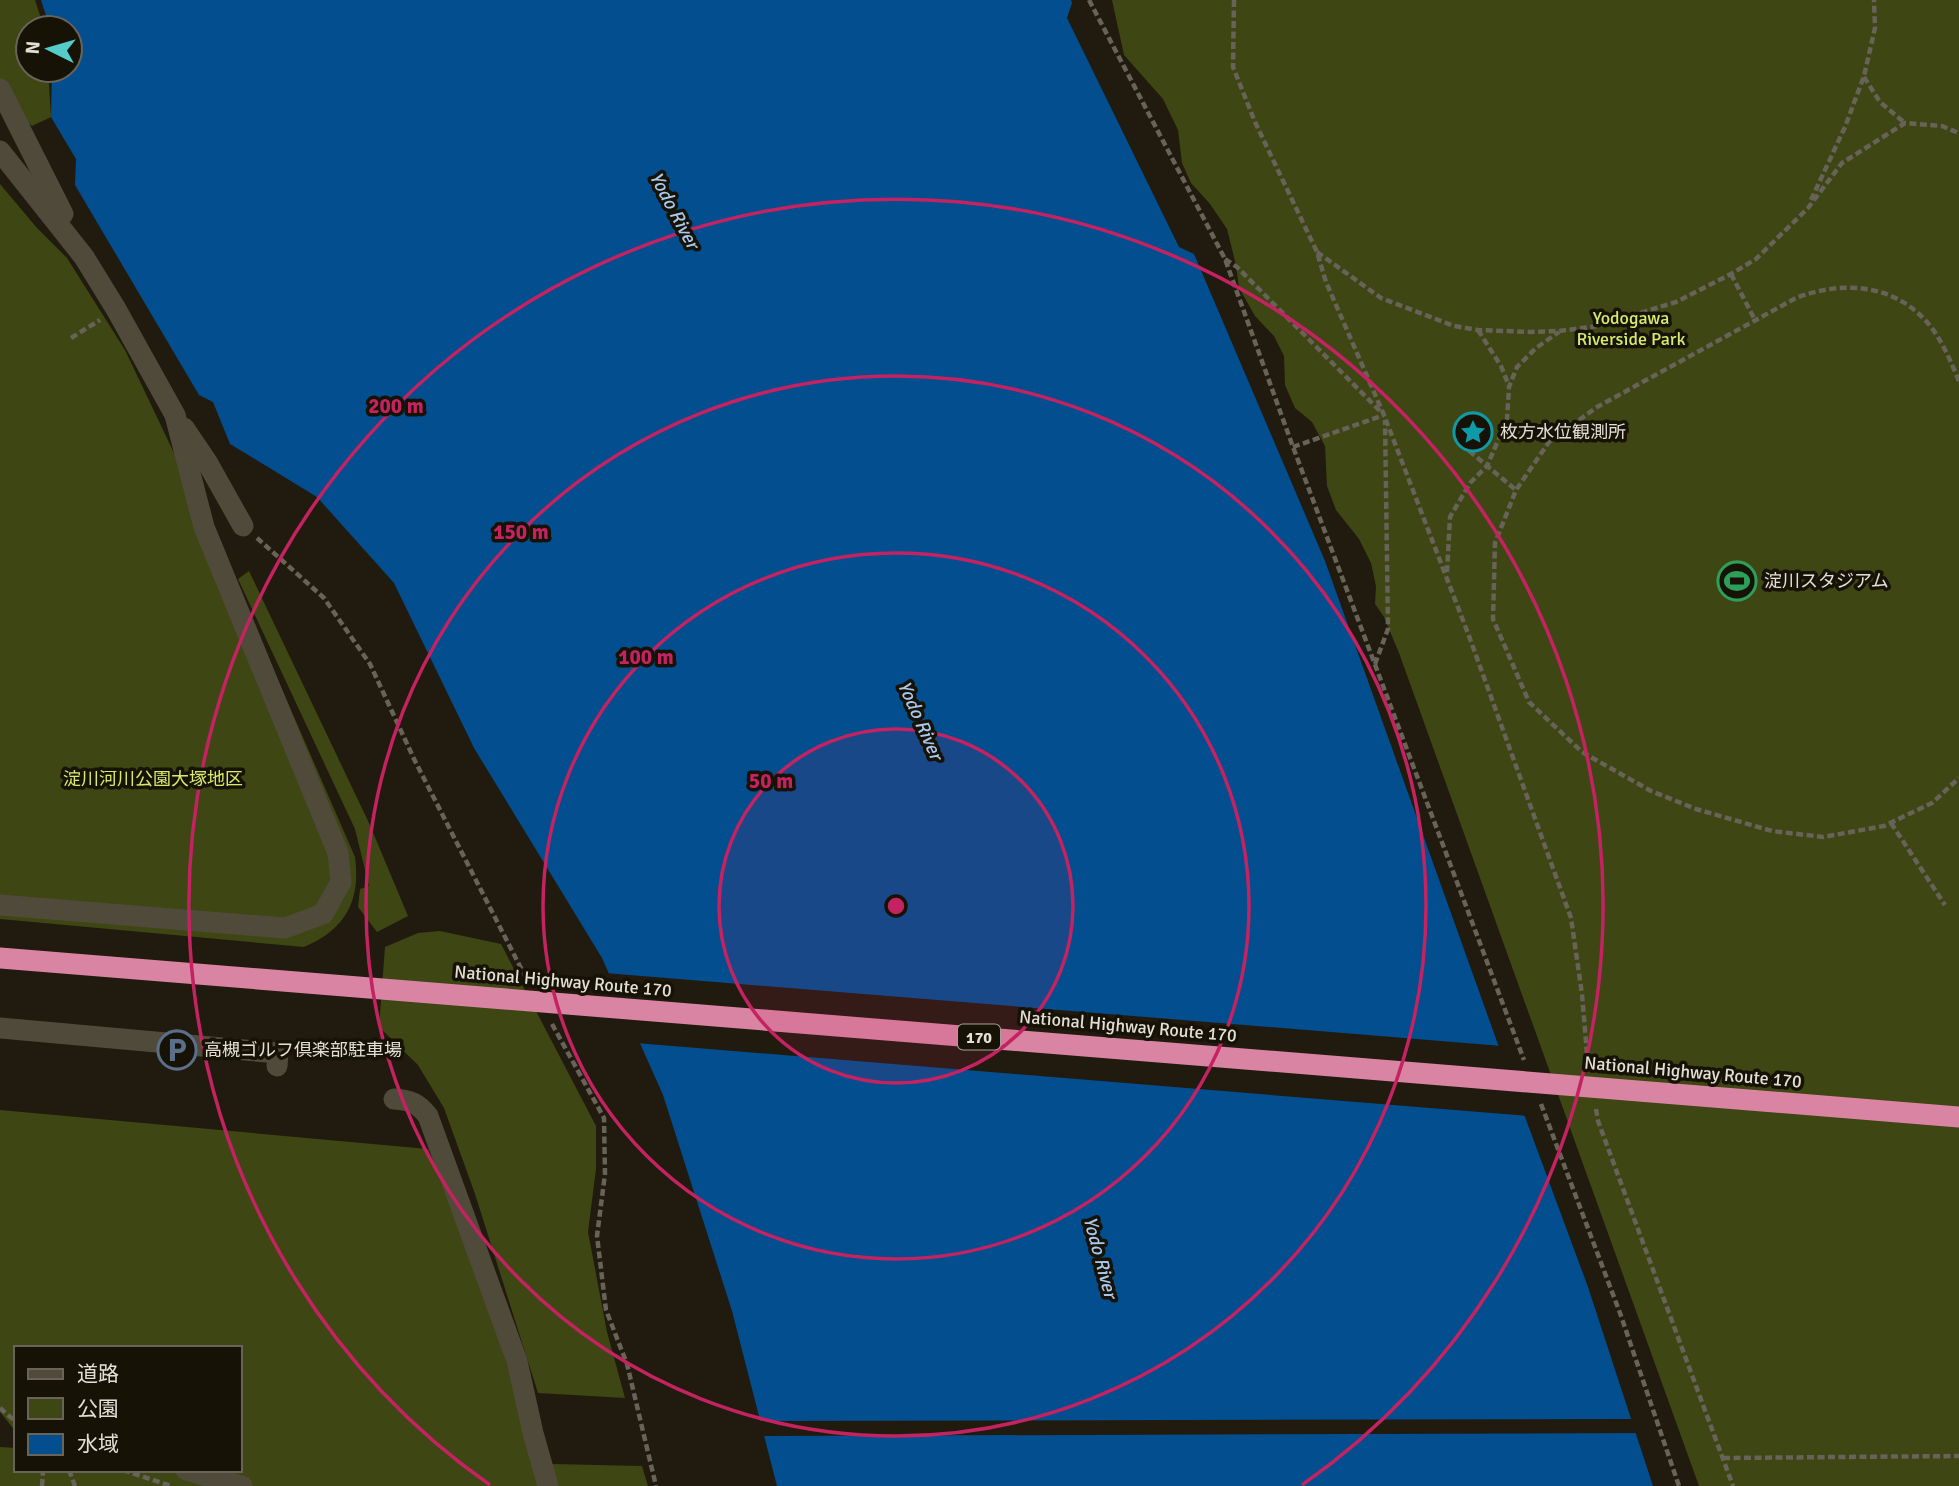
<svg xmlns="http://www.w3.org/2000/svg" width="1959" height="1486" viewBox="0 0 1959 1486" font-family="Signika,'Noto Sans JP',sans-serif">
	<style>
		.green { fill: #3e4613 }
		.water { fill: #024e8f }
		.pier { fill: #201b0e }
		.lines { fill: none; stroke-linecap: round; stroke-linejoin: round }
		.path { stroke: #676358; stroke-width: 4.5; stroke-dasharray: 7 3.5; stroke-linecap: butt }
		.minor { stroke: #504a3b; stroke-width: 21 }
		.highway { stroke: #da84a3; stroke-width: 21 }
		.ring { fill: none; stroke: #c42261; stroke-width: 3.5 }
		.labels { text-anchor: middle; stroke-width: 7; stroke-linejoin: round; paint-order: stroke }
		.shield { fill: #171206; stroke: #a6a298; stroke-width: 2 }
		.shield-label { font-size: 16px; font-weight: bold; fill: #e3dfd7 }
		.park-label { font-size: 18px; fill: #d4eb6b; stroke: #171206 }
		.poi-label { font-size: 18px; fill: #e3dfd7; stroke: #171206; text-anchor: start }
		.street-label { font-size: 18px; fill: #e3dfd7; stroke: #171206 }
		.water-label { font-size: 19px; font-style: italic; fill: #a8c8ed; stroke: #171206 }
		.centre { fill: #c42261; stroke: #171206; stroke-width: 3.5 }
		.ring-label { font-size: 21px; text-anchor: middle; font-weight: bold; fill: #c42261; stroke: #171206; stroke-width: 7; stroke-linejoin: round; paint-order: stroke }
	</style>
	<rect width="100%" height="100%" fill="#201b0e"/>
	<g class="green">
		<path d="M 0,0 L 35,0 L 44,28 L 28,28 L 28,70 L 48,70 L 51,117 L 32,126 L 0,101 Z"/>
		<path d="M 1112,0 L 1959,0 L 1959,1486 L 1699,1486 L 1399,653 L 1384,617 L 1375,604 L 1376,586 L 1371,563 L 1359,539 L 1336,510 L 1327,486 L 1325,446 L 1312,422 L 1295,408 L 1285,385 L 1284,356 L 1274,336 L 1255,316 L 1239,288 L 1236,265 L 1227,229 L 1210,204 L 1191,183 L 1182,163 L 1178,130 L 1163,99 L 1124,55 Z"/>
		<path d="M 0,184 L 37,228 L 67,258 L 125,350 L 234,579 L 355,857 C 361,901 345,930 304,947 L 0,919 Z"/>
		<path d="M 249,571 L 369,823 L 408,916 L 377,932 L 358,907 L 360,889 L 369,886 L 355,829 L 238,579 Z"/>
		<path d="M 440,931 L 501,944 L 596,1126 L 596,1169 L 588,1232 L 607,1332 L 625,1398 L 538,1393 L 475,1194 L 444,1108 L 418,1065 L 379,1027 L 385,947 L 418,933 Z"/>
		<path d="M 0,1110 L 428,1149 L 489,1304 L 543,1486 L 0,1486 L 0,1447 L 16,1448 L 16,1470 L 240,1470 L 240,1348 L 16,1348 L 16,1432 L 0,1412 Z"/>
		<path d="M 552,1464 L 642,1466 L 648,1486 L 557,1486 Z"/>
	</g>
	<path class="water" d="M 41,0 L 1071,0 L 1072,3 L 1067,18 L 1179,247 L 1194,254 L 1325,561 L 1495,1036 L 1588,1287 L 1653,1486 L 777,1486 L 732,1311 L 663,1095 L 602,958 L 474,748 L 394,583 L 317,497 L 230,444 L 213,402 L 199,395 L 75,185 L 76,159 L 51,117 L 52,70 L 70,70 L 70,28 L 50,28 Z"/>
	<g class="pier">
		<path d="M 605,973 L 1502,1046 L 1528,1116 L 636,1043 Z"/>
		<path d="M 1635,1419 L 1639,1433 L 761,1436 L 757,1421 Z"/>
	</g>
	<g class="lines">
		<g class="path">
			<path d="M 1089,0 L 1225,259 L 1293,447 L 1524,1060"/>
			<path d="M 1234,0 L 1233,67 L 1255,122 L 1317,252 L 1326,282 L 1384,415 L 1469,636 L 1571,918 L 1582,994 L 1588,1066"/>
			<path d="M 1864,77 L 1880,102 L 1905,123"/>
			<path d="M 1811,200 L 1845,127 L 1864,76 L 1875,28 L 1874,0"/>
			<path d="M 1317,252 L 1381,298 L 1454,326 L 1478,330 L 1531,332 L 1559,331 L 1598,326 L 1676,302 L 1731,274 L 1756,259 L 1808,208 L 1842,163 L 1905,123 L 1942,126 L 1959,133"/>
			<path d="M 1225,259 L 1237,267 L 1381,412"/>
			<path d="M 1731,274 L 1755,320"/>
			<path d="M 1478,330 L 1501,366 L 1509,386"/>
			<path d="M 71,338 L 100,320"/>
			<path d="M 1959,381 C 1950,360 1941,337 1925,320 C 1891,283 1840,281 1796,298 L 1597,407 L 1549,442 L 1516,490 L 1495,543 L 1493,619 L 1529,702 L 1582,752 L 1651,791 L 1696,809 L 1772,831 L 1823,837 L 1884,826 L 1932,803 L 1959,778"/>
			<path d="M 1461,444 L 1516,490"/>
			<path d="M 1293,447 L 1384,415"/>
			<path d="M 257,538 L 324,598 L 370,664 L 415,761 L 527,980"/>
			<path d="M 1447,572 L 1450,517 L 1470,483 L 1487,466 L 1507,420 L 1509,387 L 1517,367 L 1536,348 L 1559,332"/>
			<path d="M 1375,664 L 1388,629 L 1385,420"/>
			<path d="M 1891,823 L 1945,905"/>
			<path d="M 552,1024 L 604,1118 L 605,1174 L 597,1236 L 606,1310 L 627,1364 L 656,1486"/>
			<path d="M 1541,1104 L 1620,1313 L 1679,1486"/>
			<path d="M 1596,1109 L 1598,1121 L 1733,1486"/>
			<path d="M 0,1408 L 16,1422"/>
			<path d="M 1723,1458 L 1959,1456"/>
			<path d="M 69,1470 L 75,1486"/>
			<path d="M 123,1470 L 171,1486"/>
			<path d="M 42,1486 L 43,1470"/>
		</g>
		<g class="minor">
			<path d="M 0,89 L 63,214"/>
			<path d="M 0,151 L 84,257 L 116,309 L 175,415 L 204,527 L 338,853 L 341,882 L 323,914 L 285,928 L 0,905"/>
			<path d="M 184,428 L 207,462 L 243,526"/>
			<path d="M 0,1028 L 278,1053 L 277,1066"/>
			<path d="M 394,1099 C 410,1100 418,1103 428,1116 L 517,1361 L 533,1433 L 548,1486"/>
			<path d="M 186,1470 L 242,1486"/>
		</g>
		<path class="highway" d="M 0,958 L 1959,1117"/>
	</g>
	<circle cx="896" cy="906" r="177" fill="#c42261" fill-opacity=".12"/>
	<g class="ring">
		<circle cx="896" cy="906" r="177"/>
		<circle cx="896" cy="906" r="353"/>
		<circle cx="896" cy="906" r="530"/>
		<path d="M490 1485A707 707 0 1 1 1302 1485"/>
	</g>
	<defs>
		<g id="sight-ring" transform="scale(2.0125)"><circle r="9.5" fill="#171206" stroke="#0f9aa8" stroke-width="1.5"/><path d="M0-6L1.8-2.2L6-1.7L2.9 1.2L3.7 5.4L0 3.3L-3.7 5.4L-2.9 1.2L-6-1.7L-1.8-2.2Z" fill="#0f9aa8"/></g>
		<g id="stadium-ring" transform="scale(2.0125)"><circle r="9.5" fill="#171206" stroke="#2e9e5b" stroke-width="1.5"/><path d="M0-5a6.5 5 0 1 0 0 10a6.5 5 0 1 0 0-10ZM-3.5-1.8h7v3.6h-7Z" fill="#2e9e5b"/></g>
		<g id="parking-ring" transform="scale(2.0125)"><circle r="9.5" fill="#171206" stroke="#5c6f8a" stroke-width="1.5"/><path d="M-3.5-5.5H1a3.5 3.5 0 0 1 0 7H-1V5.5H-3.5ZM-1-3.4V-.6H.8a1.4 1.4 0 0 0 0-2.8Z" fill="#5c6f8a"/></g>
	</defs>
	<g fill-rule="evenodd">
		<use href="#sight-ring" x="1473" y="432"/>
		<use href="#stadium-ring" x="1737" y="581"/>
		<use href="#parking-ring" x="177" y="1050"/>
	</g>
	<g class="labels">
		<rect class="shield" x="958" y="1024.5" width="42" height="25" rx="5"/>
		<g class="shield-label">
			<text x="979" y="1043">170</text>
		</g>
		<g class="park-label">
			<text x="1631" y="324">Yodogawa<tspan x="1631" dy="21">Riverside Park</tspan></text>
			<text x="153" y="785">淀川河川公園大塚地区</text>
		</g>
		<g class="poi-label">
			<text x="1500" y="438">枚方水位観測所</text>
			<text x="1764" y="587">淀川スタジアム</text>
			<text x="204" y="1056">高槻ゴルフ倶楽部駐車場</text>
		</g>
		<g class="street-label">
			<text transform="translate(563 981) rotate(5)" y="6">National Highway Route 170</text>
			<text transform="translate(1128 1026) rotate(5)" y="6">National Highway Route 170</text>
			<text transform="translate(1693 1072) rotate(5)" y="6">National Highway Route 170</text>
		</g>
		<g class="water-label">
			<text transform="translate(675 210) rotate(62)" y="7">Yodo River</text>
			<text transform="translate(921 720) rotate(66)" y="7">Yodo River</text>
			<text transform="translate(1101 1257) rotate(75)" y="7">Yodo River</text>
		</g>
	</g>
	<circle cx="896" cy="906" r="10" class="centre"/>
	<g class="ring-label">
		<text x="396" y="413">200 m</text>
		<text x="521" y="539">150 m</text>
		<text x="646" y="664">100 m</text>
		<text x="771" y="788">50 m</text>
	</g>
	<rect x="14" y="1346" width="228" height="126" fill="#171206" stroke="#69645a" stroke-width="2"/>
	<rect x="28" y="1369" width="35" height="10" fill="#504a3b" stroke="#69645a" stroke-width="2"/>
	<text x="77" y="1381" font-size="21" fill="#e3dfd7">道路</text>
	<rect x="28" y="1398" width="35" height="21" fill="#3e4613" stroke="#69645a" stroke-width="2"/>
	<text x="77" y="1416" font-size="21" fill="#e3dfd7">公園</text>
	<rect x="28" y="1434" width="35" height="21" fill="#024e8f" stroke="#69645a" stroke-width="2"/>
	<text x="77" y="1451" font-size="21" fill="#e3dfd7">水域</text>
	<g transform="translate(49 49) rotate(275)"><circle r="33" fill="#171206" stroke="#69645a" stroke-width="2"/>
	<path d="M0-5L12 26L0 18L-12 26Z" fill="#53cdc9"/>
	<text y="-10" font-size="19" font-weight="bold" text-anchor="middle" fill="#e3dfd7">N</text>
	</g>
</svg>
